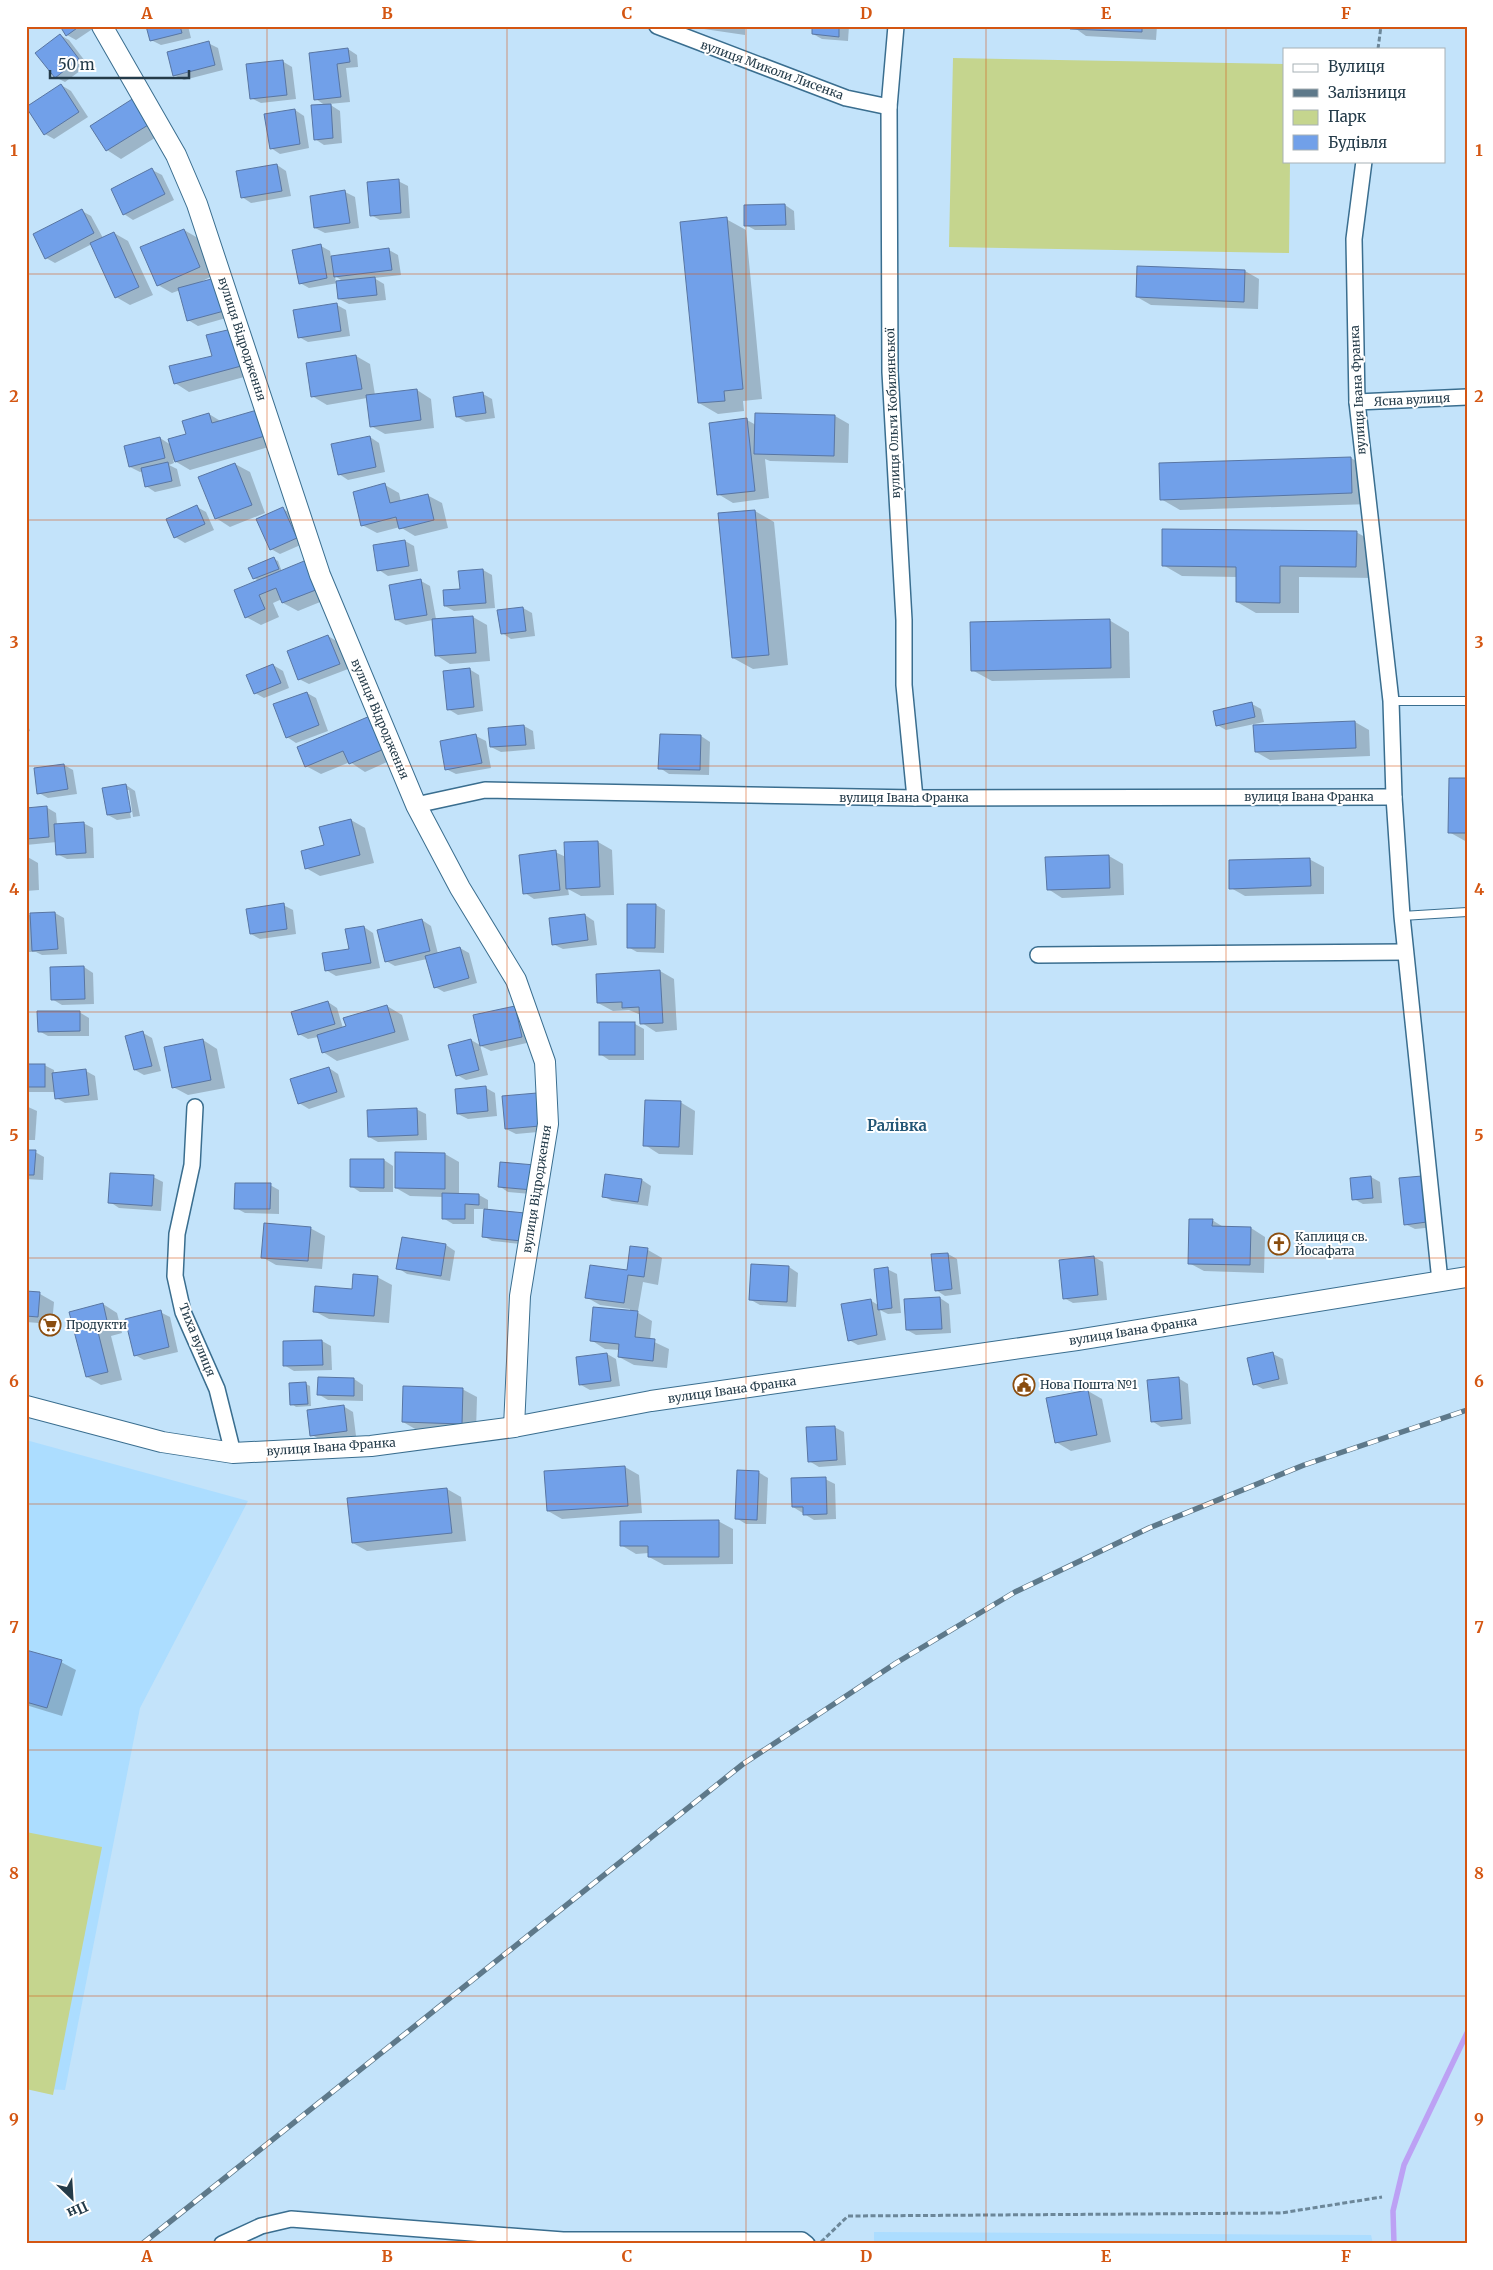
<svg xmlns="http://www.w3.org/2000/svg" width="1493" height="2270" viewBox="0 0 1493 2270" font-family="Merriweather,serif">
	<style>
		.built { fill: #acddff }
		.green { fill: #c5d58e }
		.shadow { fill: #0003; fill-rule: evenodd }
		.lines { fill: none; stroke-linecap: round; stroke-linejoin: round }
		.stream { stroke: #bca1f4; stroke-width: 5.5 }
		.building { fill: #71a0e9; stroke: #5976a2 }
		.lane-casing { stroke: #3a6e8f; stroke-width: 10 }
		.street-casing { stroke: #3a6e8f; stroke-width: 18 }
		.secondary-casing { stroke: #3a6e8f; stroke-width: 22 }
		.path { stroke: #6c8799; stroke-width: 3; stroke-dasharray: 5 2.5; stroke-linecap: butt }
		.lane { stroke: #fff; stroke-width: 8 }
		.street { stroke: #fff; stroke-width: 15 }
		.secondary { stroke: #fff; stroke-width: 20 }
		.rail-casing { stroke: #5e798a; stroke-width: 5.5 }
		.rail { stroke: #fff; stroke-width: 4; stroke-dasharray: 11; stroke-linecap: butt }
		.grid { fill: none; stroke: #d45612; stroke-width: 1; stroke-opacity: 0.55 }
		.labels { text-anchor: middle; stroke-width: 4; stroke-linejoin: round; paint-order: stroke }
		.street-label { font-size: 12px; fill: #243b49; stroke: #fff }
		.poi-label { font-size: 12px; fill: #243b49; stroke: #fff; text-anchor: start }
		.quarter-label { font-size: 15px; font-weight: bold; fill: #235777; stroke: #fff }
		.neatline { fill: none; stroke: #d45612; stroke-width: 2 }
		.grid-label { font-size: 16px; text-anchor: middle; font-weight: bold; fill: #d45612 }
	</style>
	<rect width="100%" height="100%" fill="#c3e3fa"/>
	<g class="built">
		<path d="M 26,1440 L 248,1501 L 140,1708 L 65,2090 L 26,2088 Z"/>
		<path d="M 874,2232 L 1371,2235 L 1373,2244 L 874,2244 Z"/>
	</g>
	<g class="green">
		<path d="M 953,58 L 1284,64 L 1284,161 L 1290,161 L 1289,253 L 949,247 Z"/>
		<path d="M 26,1832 L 102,1847 L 53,2095 L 26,2089 Z"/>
	</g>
	<g class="shadow">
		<path d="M 35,26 L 44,26 L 40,29 Z"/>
		<path d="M 61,26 L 97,26 L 76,40 L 67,35 Z"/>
		<path d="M 148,26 L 188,26 L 191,38 L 161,45 L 151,40 Z"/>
		<path d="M 699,26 L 745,26 L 745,35 L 704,29 Z"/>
		<path d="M 814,26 L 849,26 L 848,41 L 822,39 L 813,34 Z"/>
		<path d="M 1072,26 L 1157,26 L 1156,40 L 1086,36 Z"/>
		<path d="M 60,35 L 69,40 L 88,65 L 65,82 L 55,77 Z"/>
		<path d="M 208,43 L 218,48 L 223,70 L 184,80 L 174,75 Z"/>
		<path d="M 348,49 L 357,55 L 358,67 L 346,68 L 350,102 L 329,104 L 340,111 L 342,143 L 324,145 L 315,139 L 326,106 L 316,99 L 310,54 Z"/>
		<path d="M 282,61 L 292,67 L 296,99 L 261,103 L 251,98 Z"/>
		<path d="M 61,85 L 71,91 L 88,117 L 54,139 L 45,134 Z"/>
		<path d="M 137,98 L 166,131 L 121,159 L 107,150 Z"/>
		<path d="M 295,110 L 304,116 L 309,148 L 280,154 L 271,148 Z"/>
		<path d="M 277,165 L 286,171 L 291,196 L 251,203 L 242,197 Z"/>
		<path d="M 152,170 L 162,175 L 174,200 L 133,220 L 124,214 Z"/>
		<path d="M 398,181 L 408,186 L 410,218 L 380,220 L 371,215 Z"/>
		<path d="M 345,192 L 355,197 L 359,228 L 325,233 L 315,228 Z"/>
		<path d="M 785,205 L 794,211 L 795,230 L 755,230 L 746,225 Z"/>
		<path d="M 82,211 L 91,216 L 103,238 L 114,233 L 128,241 L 153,295 L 130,305 L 116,297 L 92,244 L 55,263 L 46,258 Z"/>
		<path d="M 726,219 L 746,230 L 762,399 L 743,401 L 744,411 L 718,414 L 699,403 Z"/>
		<path d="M 184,230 L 198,238 L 214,275 L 197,284 L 233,316 L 198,326 L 188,320 L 180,290 L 172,293 L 158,285 Z"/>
		<path d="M 321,246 L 330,251 L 331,257 L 389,250 L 398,255 L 401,275 L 374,278 L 384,284 L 386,300 L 349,304 L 339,299 L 338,283 L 309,288 L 300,283 ZM 335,276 L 344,282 L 336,283 Z"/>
		<path d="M 1245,271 L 1259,279 L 1258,309 L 1151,305 L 1137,297 Z"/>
		<path d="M 337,305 L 346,310 L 350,336 L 308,342 L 299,337 Z"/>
		<path d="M 208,336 L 259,373 L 189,392 L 175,383 L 213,356 Z"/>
		<path d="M 356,356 L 370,364 L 375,395 L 417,390 L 431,399 L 434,428 L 385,434 L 371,426 L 367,398 L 327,405 L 312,396 Z"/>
		<path d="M 483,394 L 492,399 L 495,418 L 466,422 L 457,417 Z"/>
		<path d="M 257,411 L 279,444 L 190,470 L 173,460 L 174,463 L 169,465 L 177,469 L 181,486 L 155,492 L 146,486 L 143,471 L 140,472 L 130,467 L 160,438 L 171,445 L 187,435 L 209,414 L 222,422 Z"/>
		<path d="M 835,416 L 849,424 L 848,463 L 770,461 L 765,459 L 769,498 L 733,503 L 718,494 L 747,420 L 756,425 Z"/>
		<path d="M 370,437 L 379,443 L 385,472 L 348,480 L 339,474 Z"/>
		<path d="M 1351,458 L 1370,469 L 1371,504 L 1180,510 L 1161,499 Z"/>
		<path d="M 235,464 L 250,472 L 265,513 L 230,527 L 216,518 Z"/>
		<path d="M 385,485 L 399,493 L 401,502 L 427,495 L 442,503 L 448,528 L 415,536 L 400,527 L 377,533 L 362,525 Z"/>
		<path d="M 197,507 L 206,512 L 214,530 L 185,543 L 175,537 Z"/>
		<path d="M 283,509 L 292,514 L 305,543 L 280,554 L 271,549 Z"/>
		<path d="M 755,511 L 774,522 L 788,665 L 753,669 L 733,658 Z"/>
		<path d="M 1356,532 L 1376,543 L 1375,578 L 1299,577 L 1299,613 L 1256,613 L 1237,602 L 1237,577 L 1182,576 L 1163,565 Z"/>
		<path d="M 405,541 L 414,546 L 418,571 L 388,576 L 379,570 Z"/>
		<path d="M 274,559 L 278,561 L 282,572 L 335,596 L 298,611 L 283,603 L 282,599 L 273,603 L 279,617 L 261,625 L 246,617 L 259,581 L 254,578 Z"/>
		<path d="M 483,570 L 492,575 L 495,608 L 454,611 L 445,606 Z"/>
		<path d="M 421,581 L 430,586 L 436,619 L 473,617 L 487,625 L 490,661 L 450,664 L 436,655 L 433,620 L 406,625 L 396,620 Z"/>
		<path d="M 523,608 L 532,613 L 535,636 L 511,639 L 502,633 Z"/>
		<path d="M 1109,620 L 1129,632 L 1130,678 L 992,681 L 972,670 Z"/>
		<path d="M 328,636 L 338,642 L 348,669 L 309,684 L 299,679 Z"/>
		<path d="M 273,665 L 283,671 L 289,688 L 264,698 L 255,693 Z"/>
		<path d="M 469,669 L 479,675 L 483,711 L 458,715 L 448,709 Z"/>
		<path d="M 307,693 L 316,698 L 328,731 L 296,743 L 287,737 Z"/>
		<path d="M 1252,704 L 1261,709 L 1264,722 L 1226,730 L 1217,725 Z"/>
		<path d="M 370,717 L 398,757 L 365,772 L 350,762 L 321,774 L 306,766 Z"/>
		<path d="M 26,720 L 30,731 L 26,732 Z"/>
		<path d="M 1355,722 L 1369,730 L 1370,756 L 1270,760 L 1256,752 Z"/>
		<path d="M 524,726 L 533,731 L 535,749 L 501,752 L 491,747 Z"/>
		<path d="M 661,735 L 701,736 L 710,742 L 709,775 L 669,774 L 660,768 Z"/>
		<path d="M 476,736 L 486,741 L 491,768 L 456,774 L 446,769 Z"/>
		<path d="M 64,765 L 73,770 L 77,794 L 48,798 L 39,793 Z"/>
		<path d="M 1467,779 L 1467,842 L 1449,832 Z"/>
		<path d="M 126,785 L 135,791 L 140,816 L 133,817 L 129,790 L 126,790 L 131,818 L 117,820 L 108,815 Z"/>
		<path d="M 46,807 L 56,813 L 57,825 L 83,823 L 93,828 L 94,858 L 67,859 L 57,854 L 57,842 L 26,845 L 26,809 Z"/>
		<path d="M 351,820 L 365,828 L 374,863 L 320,876 L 306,868 Z"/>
		<path d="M 598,842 L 612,850 L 614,895 L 581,896 L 568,889 L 569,895 L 534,899 L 525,893 L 555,852 L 566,857 L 565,843 Z"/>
		<path d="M 26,856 L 38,863 L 39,890 L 26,891 Z"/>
		<path d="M 1109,856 L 1123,864 L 1124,895 L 1062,898 L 1048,889 Z"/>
		<path d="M 1309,859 L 1324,867 L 1324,894 L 1245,896 L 1231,888 Z"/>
		<path d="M 283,905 L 293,910 L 296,934 L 260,939 L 251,934 Z"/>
		<path d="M 656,905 L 665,910 L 664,953 L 637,952 L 628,947 Z"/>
		<path d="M 26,913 L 31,916 L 55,913 L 64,918 L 67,954 L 42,955 L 36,952 L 26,952 Z"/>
		<path d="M 585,915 L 594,921 L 597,945 L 563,949 L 553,944 Z"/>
		<path d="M 422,920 L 431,926 L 438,954 L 460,948 L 469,953 L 477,983 L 444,992 L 435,987 L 427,959 L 395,966 L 386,961 Z"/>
		<path d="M 364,927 L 373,933 L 380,968 L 336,976 L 326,970 L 350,950 Z"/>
		<path d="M 84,967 L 93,973 L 94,1004 L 62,1005 L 52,999 Z"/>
		<path d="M 660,971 L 674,979 L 677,1030 L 656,1032 L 642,1023 L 641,1015 L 629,1010 L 613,1011 L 598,1003 Z"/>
		<path d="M 328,1002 L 337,1008 L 343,1028 L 387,1006 L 402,1015 L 409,1040 L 337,1061 L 323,1052 L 318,1037 L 308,1039 L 299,1034 Z"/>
		<path d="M 515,1007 L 531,1042 L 491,1051 L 481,1046 Z"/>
		<path d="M 79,1012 L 89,1018 L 89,1036 L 48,1036 L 39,1031 Z"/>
		<path d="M 635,1024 L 644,1029 L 644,1060 L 609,1060 L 600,1054 Z"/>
		<path d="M 143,1033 L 152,1038 L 161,1071 L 144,1075 L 135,1070 Z"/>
		<path d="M 203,1040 L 217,1049 L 225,1088 L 188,1095 L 173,1087 Z"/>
		<path d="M 471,1040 L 480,1045 L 488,1075 L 466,1080 L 457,1075 Z"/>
		<path d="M 26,1065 L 44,1065 L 54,1070 L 54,1074 L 86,1071 L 95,1076 L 98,1100 L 65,1103 L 56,1098 L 55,1092 L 26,1092 Z"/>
		<path d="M 329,1068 L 338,1074 L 345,1097 L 309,1109 L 299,1103 Z"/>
		<path d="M 486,1088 L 495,1093 L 497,1116 L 468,1119 L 458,1114 Z"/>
		<path d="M 546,1100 L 549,1131 L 516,1134 L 506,1129 Z"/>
		<path d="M 680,1102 L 695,1111 L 693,1155 L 659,1154 L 645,1145 Z"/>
		<path d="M 26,1106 L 37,1111 L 35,1140 L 26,1140 Z"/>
		<path d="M 416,1109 L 426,1114 L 427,1140 L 378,1142 L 369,1137 Z"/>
		<path d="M 26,1151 L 35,1152 L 44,1157 L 43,1180 L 26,1179 Z"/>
		<path d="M 445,1154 L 459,1162 L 459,1195 L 479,1195 L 488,1200 L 488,1210 L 531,1245 L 492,1241 L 483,1236 L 486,1209 L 474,1209 L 474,1224 L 453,1224 L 443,1218 L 444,1197 L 410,1196 L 396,1188 Z"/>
		<path d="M 384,1160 L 393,1166 L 393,1192 L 360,1192 L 351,1186 Z"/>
		<path d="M 544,1172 L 542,1195 L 508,1192 L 499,1186 Z"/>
		<path d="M 153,1177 L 163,1182 L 161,1211 L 119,1208 L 110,1202 Z"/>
		<path d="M 1371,1177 L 1380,1182 L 1382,1203 L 1363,1204 L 1354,1199 Z"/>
		<path d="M 1422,1177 L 1435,1227 L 1415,1229 L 1405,1224 Z"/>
		<path d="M 642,1180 L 651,1186 L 648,1206 L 612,1201 L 603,1196 Z"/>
		<path d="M 270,1185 L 279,1190 L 279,1214 L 245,1213 L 236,1208 Z"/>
		<path d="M 1212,1220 L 1225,1228 L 1251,1228 L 1265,1237 L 1264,1273 L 1204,1271 L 1189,1263 Z"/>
		<path d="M 310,1228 L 325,1236 L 322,1269 L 276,1265 L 262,1257 Z"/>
		<path d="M 403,1238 L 446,1245 L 455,1251 L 450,1281 L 407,1274 L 398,1268 Z"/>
		<path d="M 631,1247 L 648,1250 L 662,1258 L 658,1285 L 643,1282 L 638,1311 L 633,1310 L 652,1321 L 650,1340 L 669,1349 L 667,1368 L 634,1365 L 619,1357 L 620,1350 L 605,1349 L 591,1340 L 630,1312 L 630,1309 L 600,1305 L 586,1297 L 628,1272 Z"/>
		<path d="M 948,1254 L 957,1259 L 961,1294 L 945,1296 L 936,1290 Z"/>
		<path d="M 1094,1257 L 1103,1262 L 1107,1300 L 1073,1303 L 1064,1298 Z"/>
		<path d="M 789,1267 L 798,1273 L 796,1307 L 760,1305 L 751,1300 Z"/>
		<path d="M 887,1269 L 897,1274 L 901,1313 L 888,1314 L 880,1310 L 886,1340 L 858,1345 L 849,1340 L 870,1300 L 878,1305 Z"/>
		<path d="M 377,1277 L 392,1285 L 389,1323 L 329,1319 L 314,1311 Z"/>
		<path d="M 26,1292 L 40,1294 L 54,1302 L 52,1324 L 26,1322 Z"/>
		<path d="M 940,1298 L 949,1304 L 951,1333 L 916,1335 L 907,1330 Z"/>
		<path d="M 103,1304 L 117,1313 L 122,1333 L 111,1336 L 122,1380 L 101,1385 L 87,1377 L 71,1312 Z"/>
		<path d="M 160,1312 L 170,1317 L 178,1352 L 144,1360 L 135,1355 Z"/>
		<path d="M 322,1341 L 331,1346 L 332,1370 L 294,1371 L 284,1365 Z"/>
		<path d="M 607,1354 L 616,1359 L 620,1386 L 590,1390 L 581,1385 Z"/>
		<path d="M 1273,1354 L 1283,1359 L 1288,1384 L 1263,1389 L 1254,1384 Z"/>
		<path d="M 319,1378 L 354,1379 L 363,1385 L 363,1401 L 328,1400 L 318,1394 Z"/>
		<path d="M 1178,1378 L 1188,1384 L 1191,1424 L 1161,1427 L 1152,1421 Z"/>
		<path d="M 306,1384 L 310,1386 L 311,1406 L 296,1407 L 292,1404 Z"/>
		<path d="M 462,1389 L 477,1397 L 476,1431 L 417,1430 L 403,1422 Z"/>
		<path d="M 1088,1391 L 1102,1399 L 1111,1442 L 1071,1451 L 1056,1442 Z"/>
		<path d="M 343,1406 L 353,1412 L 356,1436 L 321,1440 L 312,1435 Z"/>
		<path d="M 834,1427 L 844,1432 L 846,1465 L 819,1467 L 809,1461 Z"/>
		<path d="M 625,1467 L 639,1475 L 642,1513 L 562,1519 L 548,1511 Z"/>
		<path d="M 758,1472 L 768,1478 L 766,1524 L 746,1524 L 736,1518 Z"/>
		<path d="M 825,1479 L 835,1484 L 836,1519 L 814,1520 L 793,1507 Z"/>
		<path d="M 447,1489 L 461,1497 L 466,1541 L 367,1551 L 353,1543 Z"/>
		<path d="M 718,1521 L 733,1529 L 733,1564 L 664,1565 L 649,1557 L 649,1553 L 636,1554 L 621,1545 Z"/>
		<path d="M 26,1651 L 61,1662 L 76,1670 L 62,1716 L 26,1705 Z"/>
	</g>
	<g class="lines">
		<path class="stream" d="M 1394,2244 L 1393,2211 L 1404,2165 L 1467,2033"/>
	</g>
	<g class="building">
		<path d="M 60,26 L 80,26 L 66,36 Z"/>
		<path d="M 146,26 L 180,26 L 182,33 L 150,41 Z"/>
		<path d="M 812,26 L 839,26 L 839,37 L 812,34 Z"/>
		<path d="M 1070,26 L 1142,26 L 1142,32 L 1070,29 Z"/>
		<path d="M 60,34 L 79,59 L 55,78 L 35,53 Z"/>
		<path d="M 209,41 L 215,65 L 173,76 L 167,52 Z"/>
		<path d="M 348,48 L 350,62 L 337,64 L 341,97 L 314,100 L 309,53 Z"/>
		<path d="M 283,60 L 287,95 L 250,99 L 246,64 Z"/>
		<path d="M 61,84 L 79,112 L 44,135 L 26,107 Z"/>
		<path d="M 137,96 L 153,122 L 106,151 L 90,126 Z"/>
		<path d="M 331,104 L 333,138 L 314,140 L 311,105 Z"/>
		<path d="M 295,109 L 300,144 L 270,149 L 264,114 Z"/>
		<path d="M 277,164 L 282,191 L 241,198 L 236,171 Z"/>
		<path d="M 152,168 L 165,194 L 123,215 L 111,189 Z"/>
		<path d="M 399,179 L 401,213 L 370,216 L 367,182 Z"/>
		<path d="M 345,190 L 350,223 L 314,228 L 310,196 Z"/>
		<path d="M 785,204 L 786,225 L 744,226 L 744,205 Z"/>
		<path d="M 82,209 L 94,233 L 45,259 L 33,234 Z"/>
		<path d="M 727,217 L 743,389 L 724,391 L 725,401 L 698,403 L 680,222 Z"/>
		<path d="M 184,229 L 200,267 L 157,286 L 140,247 Z"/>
		<path d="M 114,232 L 139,287 L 115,298 L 90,243 Z"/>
		<path d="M 321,244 L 327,278 L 299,284 L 292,250 Z"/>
		<path d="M 389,248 L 392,270 L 334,277 L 331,256 Z"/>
		<path d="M 1137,266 L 1245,270 L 1244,302 L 1136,297 Z"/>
		<path d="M 375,277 L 377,295 L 338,299 L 336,281 Z"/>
		<path d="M 215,278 L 224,311 L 187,321 L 178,288 Z"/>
		<path d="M 337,303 L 341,331 L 298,338 L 293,310 Z"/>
		<path d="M 236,328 L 245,365 L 174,384 L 169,366 L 212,356 L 206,335 Z"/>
		<path d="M 356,355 L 362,389 L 311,397 L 306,363 Z"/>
		<path d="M 417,389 L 421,420 L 370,427 L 366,395 Z"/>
		<path d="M 483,392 L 486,413 L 456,417 L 453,397 Z"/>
		<path d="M 257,410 L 265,436 L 175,462 L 168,439 L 186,434 L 182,421 L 209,413 L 212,423 Z"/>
		<path d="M 755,413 L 835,415 L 834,456 L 754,454 Z"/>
		<path d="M 747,418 L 755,491 L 717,495 L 709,423 Z"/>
		<path d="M 370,436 L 376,467 L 338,475 L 331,444 Z"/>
		<path d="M 160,437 L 165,458 L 129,467 L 124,446 Z"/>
		<path d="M 1351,457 L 1352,493 L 1160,500 L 1159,463 Z"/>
		<path d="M 168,462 L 172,481 L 145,487 L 141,468 Z"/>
		<path d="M 235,463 L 252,505 L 215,519 L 198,477 Z"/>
		<path d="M 385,483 L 390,503 L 428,494 L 434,520 L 399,529 L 396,517 L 361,526 L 353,492 Z"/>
		<path d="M 197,505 L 205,524 L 174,538 L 166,519 Z"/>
		<path d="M 283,507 L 297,538 L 270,550 L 256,519 Z"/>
		<path d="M 755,510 L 769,655 L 732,658 L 718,513 Z"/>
		<path d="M 1162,529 L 1357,531 L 1356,567 L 1280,566 L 1280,603 L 1236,602 L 1236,567 L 1162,566 Z"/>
		<path d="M 405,540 L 409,566 L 377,571 L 373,545 Z"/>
		<path d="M 274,557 L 279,569 L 253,579 L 248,568 Z"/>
		<path d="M 309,559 L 321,588 L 282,603 L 276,588 L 259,595 L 265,609 L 245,618 L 234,590 Z"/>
		<path d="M 483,569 L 486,603 L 444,606 L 443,590 L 460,589 L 458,571 Z"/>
		<path d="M 421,579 L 427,615 L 395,620 L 389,585 Z"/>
		<path d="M 523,607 L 526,631 L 501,634 L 497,610 Z"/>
		<path d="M 473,616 L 476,653 L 435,656 L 432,619 Z"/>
		<path d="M 1110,619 L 1111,668 L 971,671 L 970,622 Z"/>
		<path d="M 328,635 L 340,664 L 298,680 L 287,651 Z"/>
		<path d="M 273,664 L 281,683 L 254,694 L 246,675 Z"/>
		<path d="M 470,668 L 474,707 L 447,710 L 443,671 Z"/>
		<path d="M 307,692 L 319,725 L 286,738 L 273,704 Z"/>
		<path d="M 1252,702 L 1255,717 L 1216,726 L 1213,711 Z"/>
		<path d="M 370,716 L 384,749 L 349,764 L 343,751 L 305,767 L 297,747 Z"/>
		<path d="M 1355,721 L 1356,748 L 1255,752 L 1253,725 Z"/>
		<path d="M 524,725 L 526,745 L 490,747 L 488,728 Z"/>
		<path d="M 476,734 L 482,763 L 445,770 L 440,741 Z"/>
		<path d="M 660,734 L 701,735 L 700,770 L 658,769 Z"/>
		<path d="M 64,764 L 68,789 L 37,794 L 34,768 Z"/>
		<path d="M 1449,778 L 1467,778 L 1467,833 L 1448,833 Z"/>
		<path d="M 126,784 L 131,812 L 107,815 L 102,788 Z"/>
		<path d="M 47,806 L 49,837 L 26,839 L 26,808 Z"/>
		<path d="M 351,819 L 360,855 L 305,869 L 301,851 L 324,845 L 319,827 Z"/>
		<path d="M 84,822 L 86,853 L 56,855 L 54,824 Z"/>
		<path d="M 598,841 L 600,887 L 566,889 L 564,842 Z"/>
		<path d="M 556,850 L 560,890 L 523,894 L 519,855 Z"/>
		<path d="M 1109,855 L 1110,888 L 1047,890 L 1045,857 Z"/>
		<path d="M 1310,858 L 1311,886 L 1229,889 L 1229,860 Z"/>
		<path d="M 284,903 L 287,929 L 250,934 L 246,909 Z"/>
		<path d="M 627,904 L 656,904 L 655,948 L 627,948 Z"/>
		<path d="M 55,912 L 58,949 L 32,951 L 30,913 Z"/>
		<path d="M 585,914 L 588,940 L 552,945 L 549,918 Z"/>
		<path d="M 422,919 L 430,951 L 385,962 L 377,930 Z"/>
		<path d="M 364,926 L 371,963 L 325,971 L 322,953 L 349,949 L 345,929 Z"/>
		<path d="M 460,947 L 469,978 L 434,988 L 425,956 Z"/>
		<path d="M 84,966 L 85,999 L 51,1000 L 50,967 Z"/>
		<path d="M 660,970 L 663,1023 L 640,1024 L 639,1007 L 622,1008 L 622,1002 L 597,1003 L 596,974 Z"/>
		<path d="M 328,1001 L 335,1024 L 298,1035 L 291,1012 Z"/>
		<path d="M 387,1005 L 395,1032 L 322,1053 L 317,1035 L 346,1026 L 343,1018 Z"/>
		<path d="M 515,1006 L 522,1037 L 480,1046 L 473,1015 Z"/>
		<path d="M 37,1011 L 80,1011 L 80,1031 L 38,1032 Z"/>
		<rect x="599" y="1022" width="36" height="33"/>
		<path d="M 143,1031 L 152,1066 L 134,1070 L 125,1036 Z"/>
		<path d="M 203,1039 L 211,1080 L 172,1088 L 164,1047 Z"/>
		<path d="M 471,1039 L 479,1070 L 456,1076 L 448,1045 Z"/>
		<rect x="26" y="1064" width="19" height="23"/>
		<path d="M 329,1067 L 337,1092 L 298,1104 L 290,1079 Z"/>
		<path d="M 86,1069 L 89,1095 L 55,1099 L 52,1073 Z"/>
		<path d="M 486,1086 L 488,1111 L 457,1114 L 455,1089 Z"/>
		<path d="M 537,1093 L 540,1126 L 505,1129 L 502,1096 Z"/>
		<path d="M 645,1100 L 681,1101 L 679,1147 L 643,1146 Z"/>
		<path d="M 417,1108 L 418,1135 L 368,1137 L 367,1110 Z"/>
		<path d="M 26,1150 L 36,1150 L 34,1175 L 26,1175 Z"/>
		<path d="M 395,1152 L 445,1153 L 445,1189 L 395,1188 Z"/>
		<path d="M 350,1159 L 384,1159 L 384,1188 L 350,1187 Z"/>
		<path d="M 500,1162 L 535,1165 L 533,1190 L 498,1187 Z"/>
		<path d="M 110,1173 L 154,1175 L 152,1206 L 108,1203 Z"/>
		<path d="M 605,1174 L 642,1179 L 638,1202 L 602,1197 Z"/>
		<path d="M 1371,1176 L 1373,1198 L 1352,1200 L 1350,1178 Z"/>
		<path d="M 1422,1176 L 1427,1222 L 1404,1225 L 1399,1178 Z"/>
		<path d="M 235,1183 L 271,1183 L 270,1209 L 234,1209 Z"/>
		<path d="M 442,1193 L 479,1194 L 479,1205 L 465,1204 L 465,1219 L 442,1219 Z"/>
		<path d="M 484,1209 L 525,1213 L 522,1241 L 482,1237 Z"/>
		<path d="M 1189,1219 L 1213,1219 L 1212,1226 L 1251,1227 L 1250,1265 L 1188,1264 Z"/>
		<path d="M 264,1223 L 311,1227 L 308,1261 L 261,1258 Z"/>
		<path d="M 402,1237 L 446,1244 L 441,1276 L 396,1269 Z"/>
		<path d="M 630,1246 L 648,1248 L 644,1277 L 628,1275 L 624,1303 L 585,1298 L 590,1265 L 627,1270 Z"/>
		<path d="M 948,1253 L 952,1289 L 935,1291 L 931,1254 Z"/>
		<path d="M 1094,1256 L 1098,1295 L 1063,1299 L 1059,1260 Z"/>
		<path d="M 751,1264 L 789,1266 L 787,1302 L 749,1300 Z"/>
		<path d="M 888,1267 L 892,1308 L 878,1310 L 874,1269 Z"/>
		<path d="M 353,1274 L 378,1276 L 374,1316 L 313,1312 L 315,1286 L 352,1289 Z"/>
		<path d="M 26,1291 L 40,1292 L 38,1317 L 26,1316 Z"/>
		<path d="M 940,1297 L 942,1329 L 906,1330 L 904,1299 Z"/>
		<path d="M 871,1299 L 877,1335 L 848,1341 L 841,1304 Z"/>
		<path d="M 103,1303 L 108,1325 L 97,1328 L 108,1372 L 86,1377 L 69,1312 Z"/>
		<path d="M 593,1307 L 638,1311 L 635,1337 L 655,1339 L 653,1361 L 618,1357 L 619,1344 L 590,1341 Z"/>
		<path d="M 161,1310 L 169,1347 L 134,1356 L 125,1319 Z"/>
		<path d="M 322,1340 L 323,1365 L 283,1366 L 283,1341 Z"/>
		<path d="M 1273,1352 L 1279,1379 L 1253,1385 L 1247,1358 Z"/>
		<path d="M 607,1353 L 611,1381 L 579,1385 L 576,1357 Z"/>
		<path d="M 318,1377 L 354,1378 L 354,1396 L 317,1395 Z"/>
		<path d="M 1179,1377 L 1182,1419 L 1151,1422 L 1147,1380 Z"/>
		<path d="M 306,1382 L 308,1404 L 290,1405 L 289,1383 Z"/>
		<path d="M 403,1386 L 463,1388 L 462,1424 L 402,1422 Z"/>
		<path d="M 1088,1390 L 1097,1435 L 1055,1443 L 1046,1398 Z"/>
		<path d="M 344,1405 L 347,1431 L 310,1436 L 307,1410 Z"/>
		<path d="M 835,1426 L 837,1460 L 808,1462 L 806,1427 Z"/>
		<path d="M 625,1466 L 628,1506 L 547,1511 L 544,1471 Z"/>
		<path d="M 737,1470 L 759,1471 L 757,1520 L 735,1519 Z"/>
		<path d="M 826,1477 L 827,1514 L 803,1515 L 803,1507 L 792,1507 L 791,1478 Z"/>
		<path d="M 447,1488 L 452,1533 L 352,1543 L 347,1498 Z"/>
		<path d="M 719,1520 L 719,1557 L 648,1557 L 648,1546 L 620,1546 L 620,1521 Z"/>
		<path d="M 26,1650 L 62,1660 L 47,1708 L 26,1702 Z"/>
	</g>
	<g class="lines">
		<g class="lane-casing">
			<g id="lane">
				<path d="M 1391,701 L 1467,701"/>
				<path d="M 1402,916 L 1467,912"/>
			</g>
		</g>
		<g class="street-casing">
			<g id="street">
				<path d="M 657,26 L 846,98 L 889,107"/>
				<path d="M 896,26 L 889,107 L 890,372 L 904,620 L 904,685 L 915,798"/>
				<path d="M 1364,161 L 1354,239 L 1357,402 L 1391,701 L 1394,797 L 1402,916 L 1440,1281"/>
				<path d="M 1357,402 L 1467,397"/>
				<path d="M 416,805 L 485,790 L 915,798 L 1394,797"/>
				<path d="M 1038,955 L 1405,952"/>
				<path d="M 195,1107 L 192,1165 L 177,1234 L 175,1276 L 183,1312 L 217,1389 L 233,1453"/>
				<path d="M 222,2244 L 261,2226 L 291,2219 L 563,2240 L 802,2240 L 807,2244"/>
			</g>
		</g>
		<g class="secondary-casing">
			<g id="secondary">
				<path d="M 102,26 L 176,155 L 197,204 L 320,575 L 416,805 L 460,888 L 516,980 L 545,1062 L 548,1124 L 520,1296 L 514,1427"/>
				<path d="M 26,1406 L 162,1442 L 233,1453 L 371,1446 L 514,1427 L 651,1401 L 1077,1340 L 1467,1277"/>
			</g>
		</g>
		<g class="path">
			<path d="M 1378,49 L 1381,26"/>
			<path d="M 821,2242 L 848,2216 L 1281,2213 L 1382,2197"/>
		</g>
		<use href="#lane" class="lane"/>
		<use href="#street" class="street"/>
		<use href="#secondary" class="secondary"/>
		<g class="rail-casing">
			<path id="rail" d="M 142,2244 L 743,1764 L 896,1663 L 1015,1592 L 1149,1528 L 1304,1465 L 1467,1410"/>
		</g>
		<use href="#rail" class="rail"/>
	</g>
	<path class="grid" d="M 267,26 L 267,2244M 507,26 L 507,2244M 746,26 L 746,2244M 986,26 L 986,2244M 1226,26 L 1226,2244M 26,274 L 1467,274M 26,520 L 1467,520M 26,766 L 1467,766M 26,1012 L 1467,1012M 26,1258 L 1467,1258M 26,1504 L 1467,1504M 26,1750 L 1467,1750M 26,1996 L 1467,1996"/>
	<defs>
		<g id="church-ring" transform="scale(1.125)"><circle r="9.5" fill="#fff" stroke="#8a4d0f" stroke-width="1.5"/><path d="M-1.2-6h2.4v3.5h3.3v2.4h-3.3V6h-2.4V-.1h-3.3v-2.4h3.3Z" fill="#8a4d0f"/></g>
		<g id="supermarket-ring" transform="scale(1.125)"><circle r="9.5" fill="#fff" stroke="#8a4d0f" stroke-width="1.5"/><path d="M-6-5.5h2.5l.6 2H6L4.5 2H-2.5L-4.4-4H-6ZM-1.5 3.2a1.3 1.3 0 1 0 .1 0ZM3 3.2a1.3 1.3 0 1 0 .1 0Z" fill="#8a4d0f"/></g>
		<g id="civic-ring" transform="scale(1.125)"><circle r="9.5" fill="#fff" stroke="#8a4d0f" stroke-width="1.5"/><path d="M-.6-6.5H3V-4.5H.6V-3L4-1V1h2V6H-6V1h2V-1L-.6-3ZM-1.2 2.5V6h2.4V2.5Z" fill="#8a4d0f"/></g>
	</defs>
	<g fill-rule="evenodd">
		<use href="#church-ring" x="1279" y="1244"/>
		<use href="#supermarket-ring" x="50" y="1325"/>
		<use href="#civic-ring" x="1024" y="1385"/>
	</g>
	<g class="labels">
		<g class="street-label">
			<text transform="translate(772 70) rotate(20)" y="4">вулиця Миколи Лисенка</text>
			<text transform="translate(242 339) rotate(72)" y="4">вулиця Відродження</text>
			<text transform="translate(1358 390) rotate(-93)" y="4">вулиця Івана Франка</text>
			<text transform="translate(1412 400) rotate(-3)" y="4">Ясна вулиця</text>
			<text transform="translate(893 413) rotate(-92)" y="4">вулиця Ольги Кобилянської</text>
			<text transform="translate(380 719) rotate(67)" y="4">вулиця Відродження</text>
			<text x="1309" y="801">вулиця Івана Франка</text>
			<text x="904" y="802">вулиця Івана Франка</text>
			<text transform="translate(537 1189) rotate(-81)" y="4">вулиця Відродження</text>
			<text transform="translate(1133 1331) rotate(-9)" y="4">вулиця Івана Франка</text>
			<text transform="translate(197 1340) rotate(68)" y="4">Тиха вулиця</text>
			<text transform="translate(732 1390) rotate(-8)" y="4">вулиця Івана Франка</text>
			<text transform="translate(331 1447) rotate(-4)" y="4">вулиця Івана Франка</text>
		</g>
		<g class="poi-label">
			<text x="1295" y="1241">Каплиця св.<tspan x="1295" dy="14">Йосафата</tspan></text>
			<text x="66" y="1329">Продукти</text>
			<text x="1040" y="1389">Нова Пошта №1</text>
		</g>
		<g class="quarter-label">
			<text x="897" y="1131">Ралівка</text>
		</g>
	</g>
	<rect width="1493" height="2270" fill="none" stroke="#ffffff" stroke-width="55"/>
	<rect x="1283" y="48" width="162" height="115" fill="#ffffff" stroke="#a7b1b6"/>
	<rect x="1293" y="64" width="25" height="8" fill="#ffffff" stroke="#a7b1b6"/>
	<text x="1328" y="72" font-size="15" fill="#243b49">Вулиця</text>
	<rect x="1293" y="89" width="25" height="8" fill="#5e798a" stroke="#a7b1b6"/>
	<text x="1328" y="98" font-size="15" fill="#243b49">Залізниця</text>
	<rect x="1293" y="110" width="25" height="15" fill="#c5d58e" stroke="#a7b1b6"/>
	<text x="1328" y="122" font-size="15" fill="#243b49">Парк</text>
	<rect x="1293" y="135" width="25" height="15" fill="#71a0e9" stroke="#a7b1b6"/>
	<text x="1328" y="148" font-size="15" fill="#243b49">Будівля</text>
	<g transform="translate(72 2198) rotate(155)" stroke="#ffffff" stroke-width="4" paint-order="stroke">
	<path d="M0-4L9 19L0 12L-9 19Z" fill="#243b49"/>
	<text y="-8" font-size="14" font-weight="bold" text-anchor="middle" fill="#243b49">Пн</text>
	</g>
	<path d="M50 70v8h139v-8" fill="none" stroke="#243b49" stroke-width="2.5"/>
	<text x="58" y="70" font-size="15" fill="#243b49" stroke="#ffffff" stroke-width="4" paint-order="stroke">50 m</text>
	<rect x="28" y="28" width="1438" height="2214" class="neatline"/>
	<g class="grid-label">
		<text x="147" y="19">A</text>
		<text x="387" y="19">B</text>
		<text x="627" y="19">C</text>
		<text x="866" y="19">D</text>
		<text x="1106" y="19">E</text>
		<text x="1346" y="19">F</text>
		<text x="14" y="156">1</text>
		<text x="1479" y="156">1</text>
		<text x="14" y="402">2</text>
		<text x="1479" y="402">2</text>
		<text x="14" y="648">3</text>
		<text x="1479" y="648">3</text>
		<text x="14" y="895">4</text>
		<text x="1479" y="895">4</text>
		<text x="14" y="1141">5</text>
		<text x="1479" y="1141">5</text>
		<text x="14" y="1387">6</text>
		<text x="1479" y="1387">6</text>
		<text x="14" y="1633">7</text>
		<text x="1479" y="1633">7</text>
		<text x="14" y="1879">8</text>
		<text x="1479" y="1879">8</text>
		<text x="14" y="2125">9</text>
		<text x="1479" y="2125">9</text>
		<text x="147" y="2262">A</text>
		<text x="387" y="2262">B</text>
		<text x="627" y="2262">C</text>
		<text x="866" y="2262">D</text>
		<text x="1106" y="2262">E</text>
		<text x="1346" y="2262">F</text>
	</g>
</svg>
